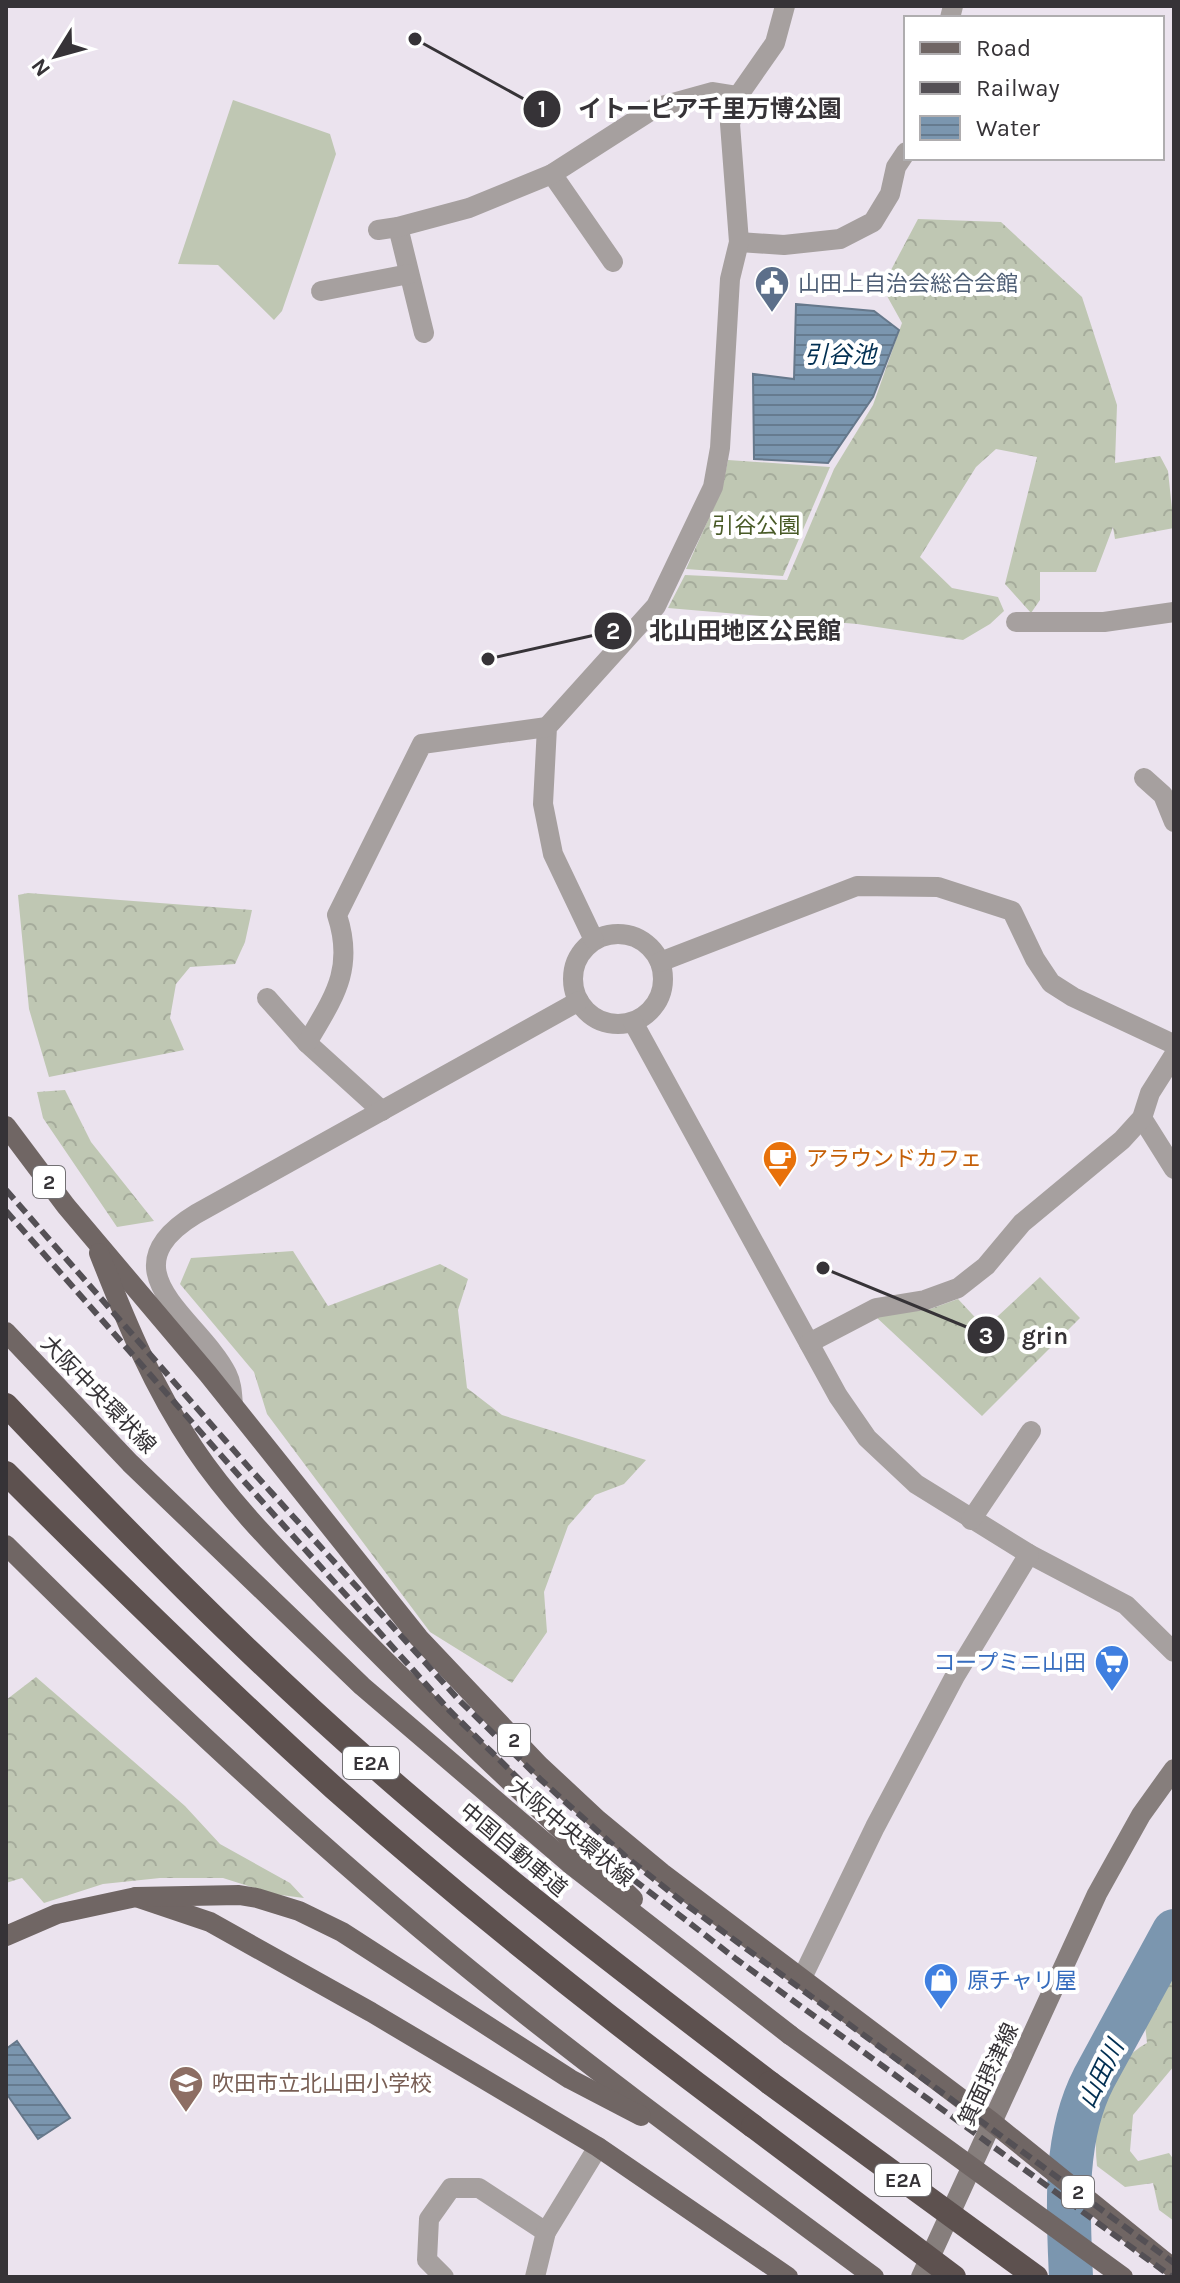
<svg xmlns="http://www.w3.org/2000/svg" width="1180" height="2283" viewBox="0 0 1180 2283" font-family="Karla,'Noto Sans JP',sans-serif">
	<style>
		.forest { fill: url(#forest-crowns) }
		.pitch { fill: #bfc7b3 }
		.water { fill: url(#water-rules); stroke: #66788b; stroke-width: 2 }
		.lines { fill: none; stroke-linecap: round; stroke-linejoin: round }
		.river { stroke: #7b96af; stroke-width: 44 }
		.minor { stroke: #a6a09f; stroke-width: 20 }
		.secondary { stroke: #867e7c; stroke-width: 20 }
		.primary { stroke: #706664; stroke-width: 20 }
		.motorway { stroke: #5d514f; stroke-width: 24 }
		.rail { stroke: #545055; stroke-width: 6; stroke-dasharray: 12 6; stroke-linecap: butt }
		.primary-bridge { stroke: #706664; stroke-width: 20 }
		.motorway-bridge { stroke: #5d514f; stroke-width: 24 }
		.labels { text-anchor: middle; stroke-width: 8; stroke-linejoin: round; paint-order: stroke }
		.shield { fill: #fff; stroke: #727073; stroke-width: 2 }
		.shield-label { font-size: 20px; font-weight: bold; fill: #363337 }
		.service-label { font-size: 22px; fill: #4e5e75; stroke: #fff; text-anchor: start }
		.park-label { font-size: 22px; fill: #495b27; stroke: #fff }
		.food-label { font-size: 22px; fill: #c56008; stroke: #fff; text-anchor: start }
		.street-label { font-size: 22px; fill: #363337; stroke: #fff }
		.shop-label { font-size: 22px; fill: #366cbe; stroke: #fff; text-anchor: end }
		.education-label { font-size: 22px; fill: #785e54; stroke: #fff; text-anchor: start }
		.water-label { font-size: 24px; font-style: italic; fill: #012f52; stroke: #fff }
		.leader { fill: none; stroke: #363337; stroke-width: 3 }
		.callout-dot { fill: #363337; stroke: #fff; stroke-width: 3 }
		.mark-label { font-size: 24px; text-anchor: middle; font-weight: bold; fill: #fff }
		.callout-label { font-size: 24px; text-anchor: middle; font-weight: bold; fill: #363337; stroke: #fff; stroke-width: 8; stroke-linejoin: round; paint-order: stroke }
	</style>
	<defs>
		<pattern id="forest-crowns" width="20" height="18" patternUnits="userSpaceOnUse" patternTransform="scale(2)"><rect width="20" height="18" fill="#bfc7b3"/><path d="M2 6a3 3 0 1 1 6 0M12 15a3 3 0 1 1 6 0" fill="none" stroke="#a5ab9b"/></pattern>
		<pattern id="water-rules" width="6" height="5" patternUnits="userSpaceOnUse" patternTransform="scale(2)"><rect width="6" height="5" fill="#7b96af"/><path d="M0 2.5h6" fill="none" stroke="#667b8f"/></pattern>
	</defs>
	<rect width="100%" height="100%" fill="#ebe3ee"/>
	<g class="forest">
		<path d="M 918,219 L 1001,222 L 1082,297 L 1117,405 L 1115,463 L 1160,456 L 1168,471 L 1174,528 L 1115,539 L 1113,527 L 1096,572 L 1040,572 L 1040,600 L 1031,613 L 1005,584 L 1037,457 L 996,449 L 976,467 L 920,557 L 952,588 L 998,597 L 1004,611 L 990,624 L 963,640 L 857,624 L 668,608 L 685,575 L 787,580 L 834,469 L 873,405 L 902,323 L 882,287 Z"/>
		<path d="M 728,460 L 830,467 L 783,576 L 686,569 L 722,489 Z"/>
		<path d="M 28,893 L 252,910 L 245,942 L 235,964 L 190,967 L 176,984 L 170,1018 L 184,1050 L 49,1077 L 29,1009 L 18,895 Z"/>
		<path d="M 65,1090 L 91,1142 L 154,1221 L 117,1227 L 43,1118 L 37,1092 Z"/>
		<path d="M 293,1251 L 328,1306 L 440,1264 L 468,1279 L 458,1310 L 467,1388 L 502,1415 L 646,1460 L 624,1484 L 595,1495 L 568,1526 L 544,1592 L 547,1632 L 512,1683 L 430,1632 L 267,1414 L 254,1372 L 180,1284 L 191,1258 Z"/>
		<path d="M 1040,1277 L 1080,1318 L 982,1416 L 875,1316 L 930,1309 L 958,1299 L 985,1328 Z"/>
		<path d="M 36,1677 L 185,1806 L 220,1844 L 290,1883 L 304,1898 L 273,1894 L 223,1878 L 160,1878 L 103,1884 L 44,1903 L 22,1878 L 6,1883 L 6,1700 Z"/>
		<path d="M 1174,1967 L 1174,2066 L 1133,2115 L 1130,2151 L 1138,2161 L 1169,2153 L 1174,2160 L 1174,2221 L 1159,2210 L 1153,2183 L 1125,2187 L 1097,2166 C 1092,2120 1103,2067 1147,2043 L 1143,2006 L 1156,1984 L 1168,1980 Z"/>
	</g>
	<path class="pitch" d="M 233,100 L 330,134 L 336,154 L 282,311 L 274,320 L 218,265 L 178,264 Z"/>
	<g class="water">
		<path d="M 796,304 L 874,311 L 899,330 L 873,397 L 828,463 L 754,459 L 753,374 L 794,379 Z"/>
		<path d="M 17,2041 L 70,2118 L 38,2139 L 6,2093 L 6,2049 Z"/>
	</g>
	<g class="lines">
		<path class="river" d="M 1071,2277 C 1068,2211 1063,2138 1094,2078 L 1174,1931"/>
		<g class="minor">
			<path d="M 950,18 L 953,6"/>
			<path d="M 552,174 L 613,262"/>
			<path d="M 398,227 L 424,333"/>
			<path d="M 378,230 L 398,227 L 469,208 L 552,174 L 655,108 L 713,92 L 738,96"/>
			<path d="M 739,242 L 784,245 L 840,239 L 873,222 L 890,194 L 896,167 L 906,152"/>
			<path d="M 321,291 L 409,274"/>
			<path d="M 1016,622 L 1104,622 L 1174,612"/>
			<path d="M 1144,778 L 1163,795 L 1174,822"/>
			<circle cx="618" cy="979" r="45"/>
			<path d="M 594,940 L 553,854 L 543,804 L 547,727 L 656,606 L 713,487 L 720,448 L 730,279 L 739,242 L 730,124 L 738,96 L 775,43 L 785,6"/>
			<path d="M 660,962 L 857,886 L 938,887 L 1012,911 L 1035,959 L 1051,983 L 1073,997 L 1169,1042"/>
			<path d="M 267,998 L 307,1043 L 382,1111"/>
			<path d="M 633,1022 L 838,1396 L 867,1438 L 916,1484 L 1029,1554 L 1126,1605 L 1174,1652"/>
			<path d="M 307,1043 C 333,998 355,970 337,915 L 422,744 L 547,727"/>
			<path d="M 1142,1118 L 1174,1169"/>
			<path d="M 809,1343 L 876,1308 L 925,1300 L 958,1288 L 986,1266 L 1022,1223 L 1122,1140 L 1142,1118 L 1150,1093 L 1174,1055"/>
			<path d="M 233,1405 C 232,1394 232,1384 227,1374 C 199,1318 102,1271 196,1214 L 579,1001"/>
			<path d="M 971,1520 L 1031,1431"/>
			<path d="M 802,1978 L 875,1827 L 955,1676 L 1029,1554"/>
			<path d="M 444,2277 L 427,2260 L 429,2219 L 451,2188 L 479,2188 L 546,2232"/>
			<path d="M 535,2277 L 546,2232 L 598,2147"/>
		</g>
		<path class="secondary" d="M 921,2277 L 1097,1894 L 1141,1815 L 1174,1769"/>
		<g class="primary">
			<path d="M 6,1126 L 66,1206 L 208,1374 L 419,1638 L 539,1765 L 598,1820 L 662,1873 L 992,2122 L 1174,2269"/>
			<path d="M 99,1253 C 126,1322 153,1387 194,1448 C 231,1503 279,1551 325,1599 C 424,1703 530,1799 633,1899"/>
			<path d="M 6,1332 L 130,1463 L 362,1686 L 569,1863 L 790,2035"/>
			<path d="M 6,1545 C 155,1693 307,1837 470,1970 C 601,2077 738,2176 874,2277"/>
			<path d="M 136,1897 L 210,1922 L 371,2012 L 598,2147 L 788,2277"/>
			<path d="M 6,1936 L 57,1914 L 136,1897 L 239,1895 L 257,1898 L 299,1911 L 342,1932 L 570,2079 L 641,2116"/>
		</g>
		<g class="motorway">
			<path d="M 6,1405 C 124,1529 244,1652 373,1765 C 500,1877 635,1980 770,2083"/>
			<path d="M 6,1473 C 113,1580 221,1686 334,1788 C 468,1907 609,2019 753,2126"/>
		</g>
		<g class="rail">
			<path d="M 6,1190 L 252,1471 L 459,1700 L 540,1779 L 625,1856 L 684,1903 L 1174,2263"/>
			<path d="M 6,1211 L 242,1479 L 449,1710 L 530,1790 L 616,1866 L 736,1959 L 1172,2277"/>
		</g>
		<path class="primary-bridge" d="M 790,2035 L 1123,2277"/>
		<g class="motorway-bridge">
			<path d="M 770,2083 L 1036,2277"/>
			<path d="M 753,2126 L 954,2277"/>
		</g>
	</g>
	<defs>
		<g id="civic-pin" transform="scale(1.8)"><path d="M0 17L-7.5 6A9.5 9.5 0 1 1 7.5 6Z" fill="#5c6f8a" stroke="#fff"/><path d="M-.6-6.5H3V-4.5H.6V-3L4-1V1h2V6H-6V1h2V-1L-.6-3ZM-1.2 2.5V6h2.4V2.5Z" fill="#fff"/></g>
		<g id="cafe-pin" transform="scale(1.8)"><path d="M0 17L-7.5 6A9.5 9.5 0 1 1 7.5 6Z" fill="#e8710a" stroke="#fff"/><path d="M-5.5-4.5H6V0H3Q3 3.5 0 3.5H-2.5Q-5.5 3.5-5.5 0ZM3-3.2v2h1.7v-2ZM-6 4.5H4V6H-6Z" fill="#fff"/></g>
		<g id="supermarket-pin" transform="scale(1.8)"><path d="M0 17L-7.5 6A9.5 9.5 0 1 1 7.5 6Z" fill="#3f7fe0" stroke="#fff"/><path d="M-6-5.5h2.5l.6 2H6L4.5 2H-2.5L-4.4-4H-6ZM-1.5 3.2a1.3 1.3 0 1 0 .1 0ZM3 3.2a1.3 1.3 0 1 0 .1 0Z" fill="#fff"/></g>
		<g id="shop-pin" transform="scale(1.8)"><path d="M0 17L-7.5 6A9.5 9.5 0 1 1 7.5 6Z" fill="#3f7fe0" stroke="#fff"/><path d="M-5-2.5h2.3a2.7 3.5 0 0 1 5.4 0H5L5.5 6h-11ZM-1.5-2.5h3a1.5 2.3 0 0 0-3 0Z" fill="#fff"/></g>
		<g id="school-pin" transform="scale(1.8)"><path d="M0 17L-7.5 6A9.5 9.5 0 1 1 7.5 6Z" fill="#8d6e63" stroke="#fff"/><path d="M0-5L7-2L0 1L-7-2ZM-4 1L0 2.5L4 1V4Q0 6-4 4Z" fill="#fff"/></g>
	</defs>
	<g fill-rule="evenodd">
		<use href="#civic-pin" x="772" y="283"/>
		<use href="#cafe-pin" x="780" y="1158"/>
		<use href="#supermarket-pin" x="1112" y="1662"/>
		<use href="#shop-pin" x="941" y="1980"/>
		<use href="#school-pin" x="186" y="2083"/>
	</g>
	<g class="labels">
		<g class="shield">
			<rect x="33" y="1166" width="32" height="32" rx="6"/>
			<rect x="498" y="1724" width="32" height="32" rx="6"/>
			<rect x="343" y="1747" width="56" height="32" rx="6"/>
			<rect x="875" y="2164" width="56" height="32" rx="6"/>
			<rect x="1062" y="2176" width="32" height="32" rx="6"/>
		</g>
		<g class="shield-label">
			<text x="49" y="1189">2</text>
			<text x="514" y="1747">2</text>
			<text x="371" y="1770">E2A</text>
			<text x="903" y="2187">E2A</text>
			<text x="1078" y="2199">2</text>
		</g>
		<g class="service-label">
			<text x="798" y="291">山田上自治会総合会館</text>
		</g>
		<g class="park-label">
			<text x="756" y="533">引谷公園</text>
		</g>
		<g class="food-label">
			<text x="806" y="1166">アラウンドカフェ</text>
		</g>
		<g class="street-label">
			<text transform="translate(99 1394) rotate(46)" y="8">大阪中央環状線</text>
			<text transform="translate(572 1832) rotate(40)" y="8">大阪中央環状線</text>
			<text transform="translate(514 1849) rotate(40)" y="8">中国自動車道</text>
			<text transform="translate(988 2074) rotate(-65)" y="8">箕面摂津線</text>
		</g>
		<g class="shop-label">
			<text x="1086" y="1670">コープミニ山田</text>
			<text x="967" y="1988" text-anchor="start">原チャリ屋</text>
		</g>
		<g class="education-label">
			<text x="212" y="2091">吹田市立北山田小学校</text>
		</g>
		<g class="water-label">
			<text x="840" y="363">引谷池</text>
			<text transform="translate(1101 2074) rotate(-64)" y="8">山田川</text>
		</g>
	</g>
	<path class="leader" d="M415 39L542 109M488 659L613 631M823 1268L986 1335"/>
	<g class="callout-dot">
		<circle cx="415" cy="39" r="8"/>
		<circle cx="488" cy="659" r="8"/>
		<circle cx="823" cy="1268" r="8"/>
		<circle cx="542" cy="109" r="20"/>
		<circle cx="613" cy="631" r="20"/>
		<circle cx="986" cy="1335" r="20"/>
	</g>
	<g class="mark-label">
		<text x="542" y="117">1</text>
		<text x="613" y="639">2</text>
		<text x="986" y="1344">3</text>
	</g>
	<g class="callout-label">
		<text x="710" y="117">イトーピア千里万博公園</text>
		<text x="745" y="639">北山田地区公民館</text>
		<text x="1045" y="1344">grin</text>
	</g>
	<rect width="1180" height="2283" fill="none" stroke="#363337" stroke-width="16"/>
	<rect x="904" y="16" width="260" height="144" fill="#ffffff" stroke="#afadaf" stroke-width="2"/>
	<rect x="920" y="42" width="40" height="12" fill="#706664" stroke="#afadaf" stroke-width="2"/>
	<text x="976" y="56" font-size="24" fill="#363337">Road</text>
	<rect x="920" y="82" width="40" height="12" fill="#545055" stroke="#afadaf" stroke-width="2"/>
	<text x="976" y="96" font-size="24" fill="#363337">Railway</text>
	<rect x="920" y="116" width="40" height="24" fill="url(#water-rules)" stroke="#afadaf" stroke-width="2"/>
	<text x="976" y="136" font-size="24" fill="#363337">Water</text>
	<g transform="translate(56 56) rotate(233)" stroke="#ffffff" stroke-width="6" paint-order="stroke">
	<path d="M0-6L14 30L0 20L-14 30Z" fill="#363337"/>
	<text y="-12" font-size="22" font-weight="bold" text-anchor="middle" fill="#363337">N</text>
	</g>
</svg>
